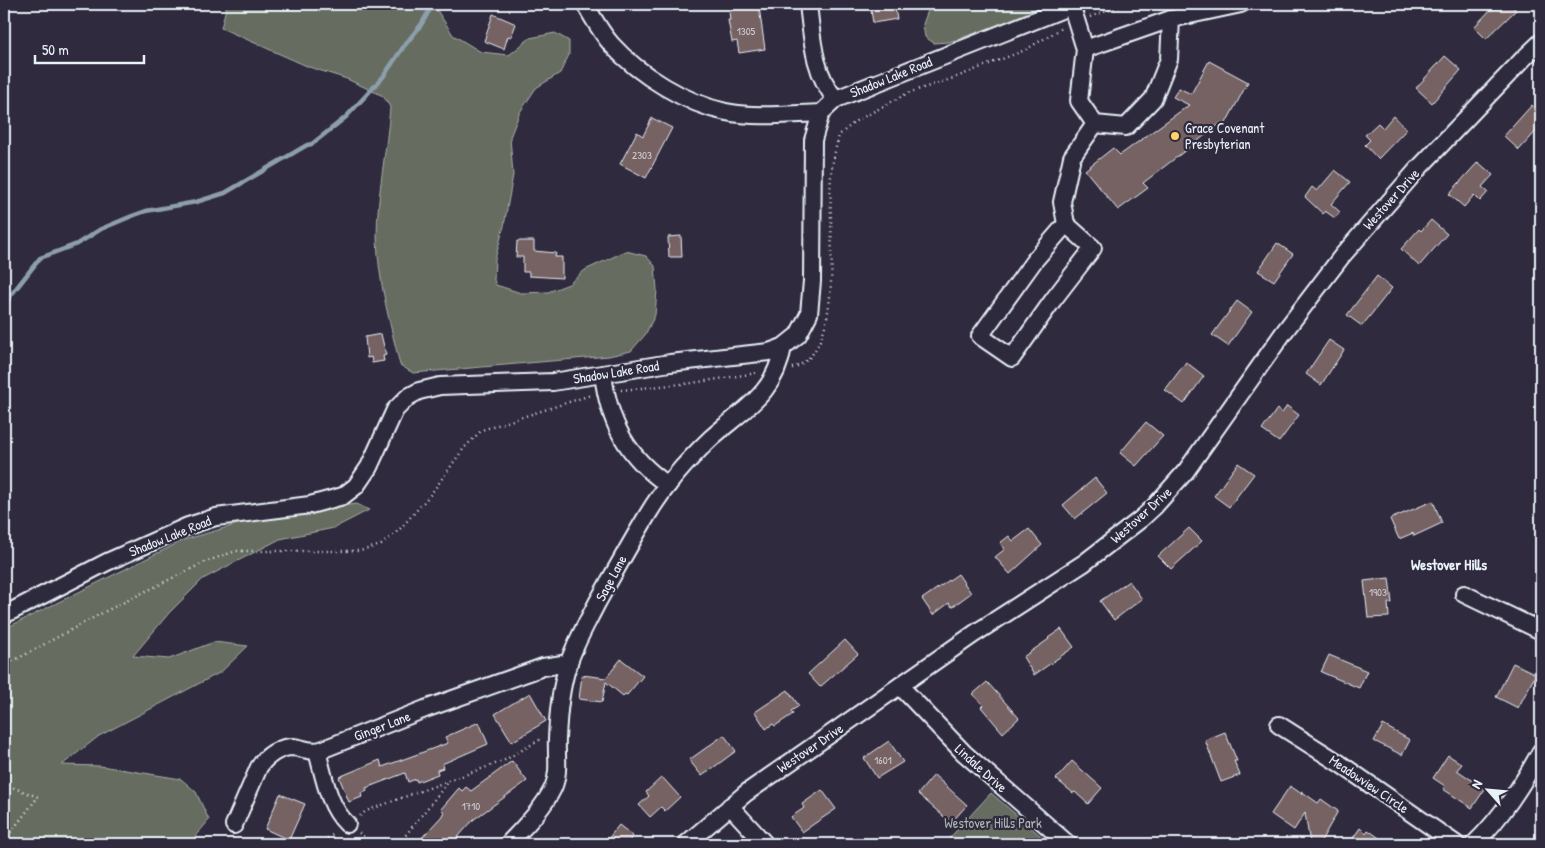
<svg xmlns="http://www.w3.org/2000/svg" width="1545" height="848" viewBox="0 0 1545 848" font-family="'Patrick Hand',sans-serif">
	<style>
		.green { fill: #666d60; stroke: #a7afac }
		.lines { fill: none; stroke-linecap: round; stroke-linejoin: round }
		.stream { stroke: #8d9ead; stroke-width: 4.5 }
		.building { fill: #776264; stroke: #e8f1f8 }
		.minor-casing { stroke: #e8f1f8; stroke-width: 20 }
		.path { stroke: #e8f1f8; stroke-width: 2.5; stroke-dasharray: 1 4; stroke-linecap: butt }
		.minor { stroke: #2f2a3d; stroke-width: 16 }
		.poi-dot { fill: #ffd166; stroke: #2f2a3d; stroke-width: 2 }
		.labels { text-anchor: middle; stroke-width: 4.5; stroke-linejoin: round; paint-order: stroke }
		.number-label { font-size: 11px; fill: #cccdd3 }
		.street-label { font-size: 14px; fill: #e8f1f8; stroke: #2f2a3d }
		.poi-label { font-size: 14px; fill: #e8f1f8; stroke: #2f2a3d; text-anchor: start }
		.park-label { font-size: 14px; fill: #aeb6b4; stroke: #2f2a3d }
		.neighbourhood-label { font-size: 15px; font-weight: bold; fill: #e8f1f8; stroke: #2f2a3d }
	</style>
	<rect width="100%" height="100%" fill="#2f2a3d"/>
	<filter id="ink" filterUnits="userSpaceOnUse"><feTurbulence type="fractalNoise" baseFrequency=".02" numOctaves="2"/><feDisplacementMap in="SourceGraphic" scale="10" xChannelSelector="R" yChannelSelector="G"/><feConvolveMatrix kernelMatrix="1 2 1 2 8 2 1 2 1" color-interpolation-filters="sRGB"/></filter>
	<g filter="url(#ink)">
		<g class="green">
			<path d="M 227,4 L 433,4 L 453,35 L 481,52 L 509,55 L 530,38 L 555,33 L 569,41 L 569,55 L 560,73 L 536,88 L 520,112 L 510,137 L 513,175 L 504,226 L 495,259 L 494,280 L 496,285 L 521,293 L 548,292 L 569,284 L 585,270 L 626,251 L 646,256 L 655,266 L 657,290 L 655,315 L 645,335 L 631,351 L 609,356 L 413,373 L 400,365 C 390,323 378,281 377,237 C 377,193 387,150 390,107 L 383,96 L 347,79 L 309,67 L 221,28 Z"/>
			<path d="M 937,4 L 1040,4 L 1029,15 L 949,42 L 934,43 L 925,37 L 923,24 L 929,8 Z"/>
			<path d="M 357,504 L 369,510 L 334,528 L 280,539 L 203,579 L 169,613 L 133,656 L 169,659 L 214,642 L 248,646 L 221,672 L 99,736 L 62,765 L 101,766 L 181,779 L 196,792 L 209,820 L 189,844 L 4,844 L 4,629 L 184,540 L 245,522 L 317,509 Z"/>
			<path d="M 991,793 L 1050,844 L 944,844 Z"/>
		</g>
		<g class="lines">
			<path class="stream" d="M 4,308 L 11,295 L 40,258 L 77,244 L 101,229 L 132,216 L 146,211 L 196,202 L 225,193 L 307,145 L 312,144 L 346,117 L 383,77 L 404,46 L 421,25 L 433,4"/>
		</g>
		<g class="building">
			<path d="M 731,4 L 749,4 L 749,8 L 759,7 L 765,49 L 739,53 L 737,41 L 732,42 L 728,20 L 730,20 L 729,11 L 732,11 Z"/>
			<path d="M 870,4 L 894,4 L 897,19 L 873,23 Z"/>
			<path d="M 1496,4 L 1509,4 L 1516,10 L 1486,39 L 1474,27 Z"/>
			<path d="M 493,14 L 516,24 L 511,37 L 508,36 L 504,49 L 484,41 Z"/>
			<path d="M 1445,56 L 1461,70 L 1432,103 L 1416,88 Z"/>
			<path d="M 1209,61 L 1248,82 L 1225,125 L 1221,123 L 1143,183 L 1148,188 L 1118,210 L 1085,170 L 1113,148 L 1120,155 L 1189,105 L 1173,97 L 1179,88 L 1191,94 Z"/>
			<path d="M 1532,105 L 1541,114 L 1541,126 L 1519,150 L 1504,136 Z"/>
			<path d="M 1393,116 L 1407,129 L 1378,159 L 1365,145 L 1370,140 L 1365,135 L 1378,123 L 1383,128 Z"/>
			<path d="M 652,118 L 672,128 L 646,178 L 620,164 L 637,132 L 643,136 Z"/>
			<path d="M 1478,162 L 1493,175 L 1482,187 L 1488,192 L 1480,201 L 1474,195 L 1464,207 L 1449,194 Z"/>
			<path d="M 1335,170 L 1350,182 L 1331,204 L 1340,212 L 1335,218 L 1325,211 L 1323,214 L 1305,197 L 1312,187 L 1317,191 Z"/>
			<path d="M 1431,220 L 1447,234 L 1419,266 L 1401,249 L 1419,229 L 1421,231 Z"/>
			<path d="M 681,236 L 682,257 L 669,257 L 668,237 Z"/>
			<path d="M 517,241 L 534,241 L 534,251 L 556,253 L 555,257 L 562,257 L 562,278 L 529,276 L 529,272 L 523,272 L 523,257 L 516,257 Z"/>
			<path d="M 1277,243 L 1293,254 L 1274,281 L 1258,271 Z"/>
			<path d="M 1377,276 L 1392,288 L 1362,326 L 1347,315 Z"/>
			<path d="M 1237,301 L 1252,312 L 1228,346 L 1212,335 Z"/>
			<path d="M 381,334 L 386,355 L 383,356 L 384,361 L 372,363 L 371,357 L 367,358 L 365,337 Z"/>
			<path d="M 1329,340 L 1344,350 L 1321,385 L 1306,374 Z"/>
			<path d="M 1186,362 L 1204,376 L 1184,404 L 1165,390 Z"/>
			<path d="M 1287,406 L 1299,415 L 1279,442 L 1262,430 L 1277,409 L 1282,413 Z"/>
			<path d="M 1146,422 L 1163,436 L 1136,466 L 1120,453 Z"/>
			<path d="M 1238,463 L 1254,474 L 1229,507 L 1214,496 Z"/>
			<path d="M 1095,478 L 1107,493 L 1075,519 L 1063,505 Z"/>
			<path d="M 1433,501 L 1442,523 L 1414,536 L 1413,533 L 1399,539 L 1390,519 Z"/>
			<path d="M 1189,528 L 1202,541 L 1171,569 L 1158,556 Z"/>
			<path d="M 1029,529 L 1042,545 L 1010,574 L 995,557 L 1005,549 L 1000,543 L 1009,536 L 1013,541 Z"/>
			<path d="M 958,574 L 971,593 L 952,607 L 949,603 L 933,615 L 922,599 Z"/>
			<path d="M 1389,578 L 1392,603 L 1388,603 L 1389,617 L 1368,618 L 1364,581 Z"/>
			<path d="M 1129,581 L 1142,599 L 1114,620 L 1100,601 Z"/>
			<path d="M 1061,629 L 1074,647 L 1034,675 L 1023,657 L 1049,639 L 1048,638 Z"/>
			<path d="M 845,640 L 858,654 L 820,687 L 808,674 Z"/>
			<path d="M 1329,655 L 1367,671 L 1359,688 L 1321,672 Z"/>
			<path d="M 621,659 L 643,676 L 627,695 L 625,694 L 623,696 L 606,682 L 602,702 L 579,699 L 582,675 L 606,678 Z"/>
			<path d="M 1513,663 L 1536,674 L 1518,708 L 1496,697 Z"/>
			<path d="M 987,682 L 1019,718 L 1003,733 L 981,707 L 983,705 L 973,694 Z"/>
			<path d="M 788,690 L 799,706 L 791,711 L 793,714 L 775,726 L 773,724 L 766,729 L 755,712 Z"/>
			<path d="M 530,693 L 546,721 L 512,742 L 495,714 Z"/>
			<path d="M 479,722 L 488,744 L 442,764 L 443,768 L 437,770 L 438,774 L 417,782 L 416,779 L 408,782 L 405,773 L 366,788 L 367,791 L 361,794 L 362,797 L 349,802 L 339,777 L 380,760 L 382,767 L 448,743 L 445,737 Z"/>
			<path d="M 1383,725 L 1410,740 L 1402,755 L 1374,741 Z"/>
			<path d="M 1225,732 L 1237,761 L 1234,761 L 1240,775 L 1221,782 L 1205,740 Z"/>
			<path d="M 724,735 L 736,751 L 702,776 L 689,760 Z"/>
			<path d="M 889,741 L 903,762 L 877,778 L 864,758 Z"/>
			<path d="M 1448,755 L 1462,764 L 1457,770 L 1485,789 L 1472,808 L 1443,789 L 1445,786 L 1433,778 Z"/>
			<path d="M 512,761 L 527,781 L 473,820 L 452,844 L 416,844 L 441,817 L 444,812 L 441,809 L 459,788 L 462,791 L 466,787 L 471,791 Z"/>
			<path d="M 1072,761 L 1102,788 L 1088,804 L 1075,792 L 1073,793 L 1056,779 Z"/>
			<path d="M 934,775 L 967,805 L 951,823 L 918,794 Z"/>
			<path d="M 662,777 L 680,797 L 665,811 L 661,807 L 650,817 L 639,805 L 649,796 L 646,792 Z"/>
			<path d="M 1290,786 L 1302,794 L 1301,791 L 1318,803 L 1321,799 L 1338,811 L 1321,841 L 1310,843 L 1305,813 L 1294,830 L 1271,814 Z"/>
			<path d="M 822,790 L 836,809 L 802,832 L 791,817 L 804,808 L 802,804 Z"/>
			<path d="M 280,794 L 305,804 L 289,840 L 265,829 Z"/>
			<path d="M 619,825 L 633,836 L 627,844 L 604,844 Z"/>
			<path d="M 1360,828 L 1366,833 L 1368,830 L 1388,844 L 1349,844 Z"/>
		</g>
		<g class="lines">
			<g class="minor-casing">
				<g id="minor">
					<path d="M 585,4 C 593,18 601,33 612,45 C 639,75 687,104 726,112 C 756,118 790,114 821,113"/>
					<path d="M 808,4 C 812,36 813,74 836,99"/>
					<path d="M 1071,4 L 1085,49 L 1171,19 L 1241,4"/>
					<path d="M 1085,49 L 1079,101 L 1095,124 L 1126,127 L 1153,99 L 1169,59 L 1171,19"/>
					<path d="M 1066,224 L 1093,248 L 1053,300 L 1012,358 L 980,336 L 1034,261 L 1066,224 L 1062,202 L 1072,157 L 1095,124"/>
					<path d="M 603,374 C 609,423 627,457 668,485"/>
					<path d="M 1464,594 L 1541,631"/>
					<path d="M 4,615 L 107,562 L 188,526 L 216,517 L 310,505 L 343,496 L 356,486 L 369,467 L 395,410 L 408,397 L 419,391 L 440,386 L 553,382 L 670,363 L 769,352 L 783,347 L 798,335 L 809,314 L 812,281 L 813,140 L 821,113 L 836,99 L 1076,4"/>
					<path d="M 900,686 L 964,753 L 1068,844"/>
					<path d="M 1279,725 L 1339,763 L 1456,844"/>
					<path d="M 317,751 C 324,776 328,806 347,824"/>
					<path d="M 730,806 L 765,844"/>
					<path d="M 234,825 L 259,767 C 266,756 279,747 293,747 C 303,748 311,753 321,750 L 425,709 L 532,671 L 543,667 L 569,663"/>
					<path d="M 508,844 C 524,827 543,809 553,788 C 560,772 556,756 557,739 C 558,714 560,689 568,665 C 575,643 587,623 597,603 C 614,573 630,544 648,514 C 664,487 687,461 710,439 C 743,409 775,395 783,347"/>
					<path d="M 686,844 L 746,793 L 974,634 L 1084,563 L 1141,519 L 1154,507 L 1186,471 L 1284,332 L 1342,256 L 1416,171 L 1523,59 L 1541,42"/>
					<path d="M 1474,844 C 1502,817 1522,785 1541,751"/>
				</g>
			</g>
			<g class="path">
				<path d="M 1090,17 L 1127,4"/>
				<path d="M 792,368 C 848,353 827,220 831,176 C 832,162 836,148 839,135 L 856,121 L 908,93 L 954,78 L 1025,50 L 1064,27"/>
				<path d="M 621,390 L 692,383 L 757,373"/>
				<path d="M 4,666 L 104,612 L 205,562 L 236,551 L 360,551 L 381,545 L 400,529 L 431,494 L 464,448 L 482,430 L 591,395"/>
				<path d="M 4,784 L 38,797 L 4,841"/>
				<path d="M 360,816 L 366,811 L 503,761 L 543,738"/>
				<path d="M 359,833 L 374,844"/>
				<path d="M 319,844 L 335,833"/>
				<path d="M 409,844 L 405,836 L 449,781"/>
			</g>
			<use href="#minor" class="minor"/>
		</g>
	</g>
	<circle class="poi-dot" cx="1175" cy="136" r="5"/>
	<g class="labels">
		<g class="number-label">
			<text x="746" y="35">1305</text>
			<text x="642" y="159">2303</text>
			<text x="1378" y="596">1903</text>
			<text x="883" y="764">1601</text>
			<text x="471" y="810">1710</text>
		</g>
		<g class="street-label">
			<text transform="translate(891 77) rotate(-22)" y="5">Shadow Lake Road</text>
			<text transform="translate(1391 199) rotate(-48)" y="5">Westover Drive</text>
			<text transform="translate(616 372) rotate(-9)" y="5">Shadow Lake Road</text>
			<text transform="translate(1141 515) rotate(-42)" y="5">Westover Drive</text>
			<text transform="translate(170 536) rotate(-22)" y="5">Shadow Lake Road</text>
			<text transform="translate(611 578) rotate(-62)" y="5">Sage Lane</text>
			<text transform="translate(382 726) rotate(-21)" y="5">Ginger Lane</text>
			<text transform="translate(810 748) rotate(-34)" y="5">Westover Drive</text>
			<text transform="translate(981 768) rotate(42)" y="5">Lindale Drive</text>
			<text transform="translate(1369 784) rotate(34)" y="5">Meadowview Circle</text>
		</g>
		<g class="poi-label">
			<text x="1185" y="133">Grace Covenant<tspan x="1185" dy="16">Presbyterian</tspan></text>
		</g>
		<g class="park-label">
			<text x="993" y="828">Westover Hills Park</text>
		</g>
		<g class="neighbourhood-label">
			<text x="1449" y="570">Westover Hills</text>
		</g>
	</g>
	<rect width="1545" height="848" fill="none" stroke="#2f2a3d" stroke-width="20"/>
	<rect x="10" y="10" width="1525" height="828" fill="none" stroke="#e8f1f8" stroke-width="2" filter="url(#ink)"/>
	<g transform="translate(1488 790) rotate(297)" stroke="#2f2a3d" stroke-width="4" paint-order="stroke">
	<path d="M0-4L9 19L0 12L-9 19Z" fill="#e8f1f8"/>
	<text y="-8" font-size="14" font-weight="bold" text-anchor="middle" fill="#e8f1f8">N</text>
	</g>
	<path d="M35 55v8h109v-8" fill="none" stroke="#e8f1f8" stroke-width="2.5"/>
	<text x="42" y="55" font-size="15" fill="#e8f1f8" stroke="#2f2a3d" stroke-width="4" paint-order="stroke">50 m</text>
</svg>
